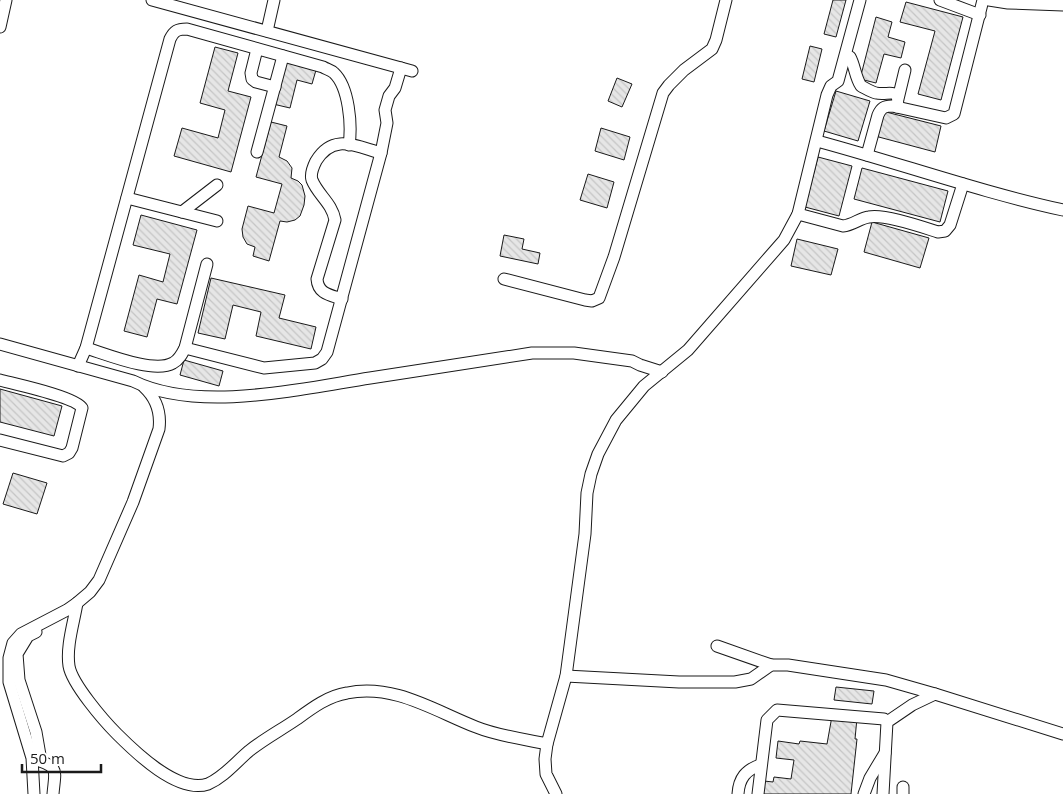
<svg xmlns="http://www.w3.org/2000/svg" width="1063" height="794" viewBox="0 0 1063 794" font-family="'Open Sans',sans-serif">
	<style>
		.building { fill: url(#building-back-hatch); stroke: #1a1a1a }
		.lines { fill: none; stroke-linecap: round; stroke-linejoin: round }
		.minor-casing { stroke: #1a1a1a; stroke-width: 13 }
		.minor { stroke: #fff; stroke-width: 11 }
	</style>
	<defs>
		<pattern id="building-back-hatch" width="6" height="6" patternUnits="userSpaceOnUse" patternTransform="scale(1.25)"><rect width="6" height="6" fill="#e6e6e6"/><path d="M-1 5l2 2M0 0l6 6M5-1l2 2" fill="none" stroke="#c5c5c5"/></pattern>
	</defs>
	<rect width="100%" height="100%" fill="#fff"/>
	<g class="building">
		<path d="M 833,0 L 846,0 L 836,37 L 824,34 Z"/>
		<path d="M 906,2 L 963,17 L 941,100 L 918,94 L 935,31 L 900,22 Z"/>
		<path d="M 876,17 L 892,22 L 888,37 L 905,42 L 901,58 L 884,54 L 876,83 L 860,79 Z"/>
		<path d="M 810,46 L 822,49 L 814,82 L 802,79 Z"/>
		<path d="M 215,47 L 238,53 L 228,91 L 251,97 L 231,172 L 174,156 L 182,128 L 218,138 L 225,110 L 200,103 Z"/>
		<path d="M 284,62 L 316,70 L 312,84 L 297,80 L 290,108 L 273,104 Z"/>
		<path d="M 617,78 L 632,84 L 622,107 L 608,101 Z"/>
		<path d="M 836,91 L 870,101 L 858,141 L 824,131 Z"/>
		<path d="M 882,111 L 941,126 L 935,152 L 875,136 Z"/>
		<path d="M 271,122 L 287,126 L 279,157 L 287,161 L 292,168 L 291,178 L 298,181 L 302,185 L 305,196 L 304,205 L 300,216 L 295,220 L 287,222 L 280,221 L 269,261 L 253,256 L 255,247 L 247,244 L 243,237 L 242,229 L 248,206 L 274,213 L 282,184 L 256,177 Z"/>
		<path d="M 601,128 L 630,137 L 624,160 L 595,151 Z"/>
		<path d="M 818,157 L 852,166 L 839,216 L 805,207 Z"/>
		<path d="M 862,168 L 948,191 L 940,222 L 854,199 Z"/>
		<path d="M 588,174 L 614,182 L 607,208 L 580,200 Z"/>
		<path d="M 141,215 L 197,230 L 177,304 L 157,299 L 147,337 L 124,331 L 139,275 L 163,282 L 170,254 L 133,245 Z"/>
		<path d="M 872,222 L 929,238 L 920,268 L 864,252 Z"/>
		<path d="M 504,235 L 524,239 L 522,249 L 540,253 L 538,264 L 500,256 Z"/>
		<path d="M 797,239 L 838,249 L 831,275 L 791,266 Z"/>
		<path d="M 211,278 L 285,295 L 279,318 L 316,327 L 311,349 L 256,336 L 261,312 L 233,305 L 225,339 L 198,333 Z"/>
		<path d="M 184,360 L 223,371 L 219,386 L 180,375 Z"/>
		<path d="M 0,389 L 62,406 L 54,436 L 0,422 Z"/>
		<path d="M 13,473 L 47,483 L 37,514 L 3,504 Z"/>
		<path d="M 836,687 L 874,691 L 872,704 L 834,700 Z"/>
		<path d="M 832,716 L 857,718 L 855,739 L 857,739 L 851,794 L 763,794 L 764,781 L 773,782 L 774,777 L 791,779 L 794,760 L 776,758 L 778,741 L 799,744 L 800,741 L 827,744 Z"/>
	</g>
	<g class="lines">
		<g class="minor-casing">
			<g id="minor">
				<path d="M 152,0 L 412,71"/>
				<path d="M 940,0 L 980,15"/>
				<path d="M 989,0 L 1008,3 L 1063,5"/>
				<path d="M 0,27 L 6,0"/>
				<path d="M 267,31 L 274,0"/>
				<path d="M 257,49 L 251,73 L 252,79 L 256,82 L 275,87"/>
				<path d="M 846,55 L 850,57 C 855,66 855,77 861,86 C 865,88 871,92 876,93 C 888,96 901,86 897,107"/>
				<path d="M 898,99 L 905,70"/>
				<path d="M 817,141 C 899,163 980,192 1063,210"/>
				<path d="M 257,152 L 283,56"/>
				<path d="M 867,155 L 878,115 C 881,108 884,106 892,106 L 946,118 L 954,114 L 983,0"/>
				<path d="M 127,198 L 217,221"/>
				<path d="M 182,212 L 217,185"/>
				<path d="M 798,214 L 843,226 C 853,225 860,218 869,217 C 885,214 922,227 938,232 L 945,231 L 950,225 L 963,184"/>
				<path d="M 504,279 L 585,300 L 592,301 L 599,298 L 614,257 L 663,93 L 669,85 L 684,70 L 712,49 L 716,40 L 726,0"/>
				<path d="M 342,299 C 330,295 318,294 317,279 L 335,220 C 332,203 318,195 312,180 C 310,174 313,167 316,161 C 333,133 355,146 381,153"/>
				<path d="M 0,344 L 133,381 C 198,413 300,389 370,378 C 424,370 478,361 532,353 L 574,353 L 632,361 L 640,365 L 662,372"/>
				<path d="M 86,348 C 106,354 154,374 173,363 C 179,360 182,354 185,348 L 207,264"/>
				<path d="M 185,348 L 264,368 L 315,363 L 322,359 L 327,352 L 381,153 L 387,123 L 385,110 L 389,96 L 395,88 L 401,68"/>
				<path d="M 78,366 L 86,348 L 170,39 C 174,31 177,29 187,29 L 323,67 C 326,69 331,70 334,73 C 349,87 352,125 349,145"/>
				<path d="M 0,380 C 15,384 76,397 82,408 L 72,448 L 69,453 L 63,456 L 0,440"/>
				<path d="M 77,603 C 74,622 66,646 69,666 C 72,684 104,721 117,734 C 136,753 178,794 208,784 C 224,777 236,762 249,751 C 264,739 281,730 297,719 C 312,708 328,696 347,693 C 393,683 435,711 476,727 C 498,736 524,739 547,744"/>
				<path d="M 36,632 L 28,636 L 17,654 L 19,680 L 36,732 L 41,761"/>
				<path d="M 717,646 L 771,665"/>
				<path d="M 566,676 L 679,682 L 735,682 L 751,679 L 771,665 L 788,665 L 886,680 L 935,694"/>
				<path d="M 34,759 C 60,767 55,770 53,794"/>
				<path d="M 34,794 L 32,758 L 9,682 L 9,658 L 13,643 L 21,634 L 67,610 L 77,603 L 90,592 L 99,580 L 133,502 L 159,429 C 161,413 157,399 144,387"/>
				<path d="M 556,794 L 546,774 L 545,759 L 547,744 L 566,676 L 585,534 L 587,493 L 591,474 L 598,454 L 616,420 L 644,386 L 688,350 L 784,240 L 798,214 L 827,95 L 831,86 L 838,81 L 860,0"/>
				<path d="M 738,794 C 739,778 746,770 760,765"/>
				<path d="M 758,794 L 767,720 L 777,710 L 884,719 L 887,722"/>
				<path d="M 864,794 L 870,778 L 885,753"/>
				<path d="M 883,794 L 887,722 L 912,705 L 935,694 L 1063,734"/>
				<path d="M 903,794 L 903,787"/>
			</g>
		</g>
		<use href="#minor" class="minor"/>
	</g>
	<path d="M22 764v8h79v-8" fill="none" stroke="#1a1a1a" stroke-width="2.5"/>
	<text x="30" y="764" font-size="15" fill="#1a1a1a" stroke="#ffffff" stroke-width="4" paint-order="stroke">50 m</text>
</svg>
